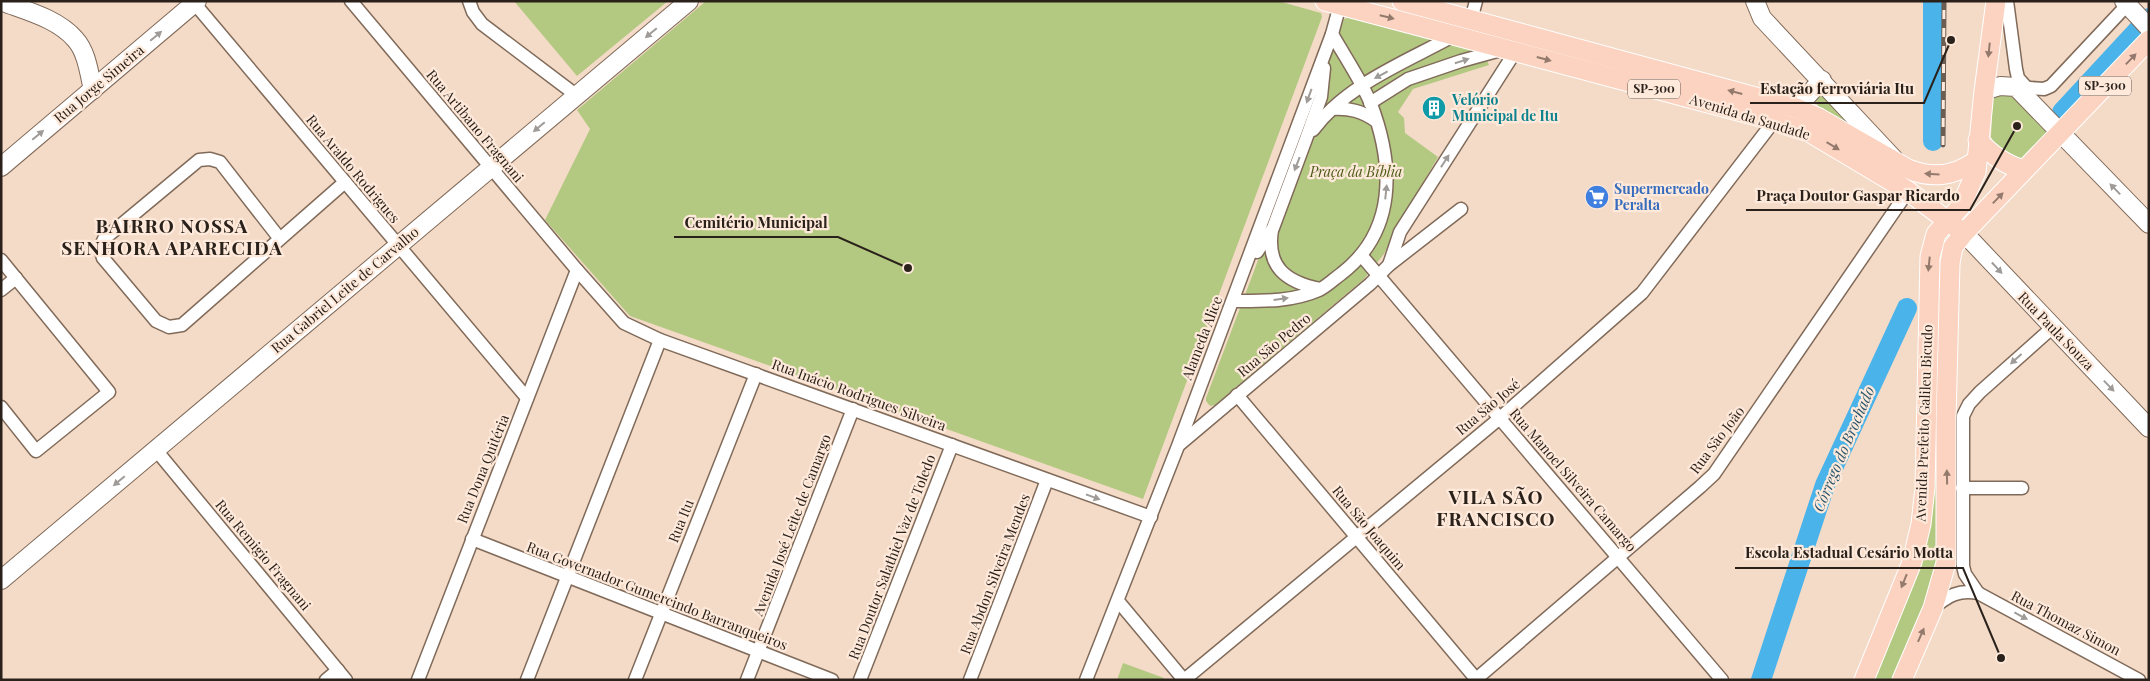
<svg xmlns="http://www.w3.org/2000/svg" width="2150" height="681" viewBox="0 0 2150 681" font-family="'Playfair Display',serif">
	<style>
		.green { fill: #b3c981 }
		.lines { fill: none; stroke-linecap: round; stroke-linejoin: round }
		.river { stroke: #49b3ea; stroke-width: 20 }
		.street-casing { stroke: #806a59; stroke-width: 15 }
		.secondary-casing { stroke: #806a59; stroke-width: 20 }
		.primary-casing { stroke: #fff; stroke-width: 21 }
		.street { stroke: #fff; stroke-width: 12 }
		.secondary { stroke: #fff; stroke-width: 18 }
		.primary { stroke: #fcd3c0; stroke-width: 19 }
		.rail-casing { stroke: #6b5d52; stroke-width: 5 }
		.rail { stroke: #fee9da; stroke-width: 3; stroke-dasharray: 9; stroke-linecap: butt }
		.oneway { fill: #937a6d }
		.oneway2 { fill: #9f9b98 }
		.labels { text-anchor: middle; stroke-width: 4.5; stroke-linejoin: round; paint-order: stroke }
		.shield { fill: #fee9da; stroke: #6a5d54; stroke-width: 1 }
		.shield-label { font-size: 12px; font-weight: bold; fill: #2a211a }
		.street-label { font-size: 14px; fill: #2a211a; stroke: #fee9da }
		.culture-label { font-size: 14px; font-weight: bold; fill: #0d838f; stroke: #fee9da; text-anchor: start }
		.park-label { font-size: 14px; font-style: italic; fill: #4a5a17; stroke: #fee9da }
		.shop-label { font-size: 14px; font-weight: bold; fill: #366cbe; stroke: #fee9da; text-anchor: start }
		.water-label { font-size: 15px; font-style: italic; fill: #29546b; stroke: #fee9da }
		.district-label { font-size: 19px; font-weight: bold; letter-spacing: 1px; fill: #2a211a; stroke: #fee9da }
		.leader { fill: none; stroke: #2a211a; stroke-width: 2 }
		.callout-dot { fill: #2a211a; stroke: #fee9da; stroke-width: 2 }
		.callout-label { font-size: 15px; text-anchor: middle; font-weight: bold; fill: #2a211a; stroke: #fee9da; stroke-width: 4.5; stroke-linejoin: round; paint-order: stroke }
	</style>
	<rect width="100%" height="100%" fill="#f4dbc8"/>
	<g class="green">
		<path d="M 514,1 L 668,1 L 577,76 Z"/>
		<path d="M 706,1 L 1278,1 L 1321,13 L 1322,17 L 1143,499 L 630,316 L 545,220 L 590,129 L 577,110 Z"/>
		<path d="M 1353,16 L 1482,50 L 1489,65 L 1413,89 L 1398,112 L 1404,118 L 1405,133 L 1438,157 L 1401,221 L 1384,254 L 1364,279 L 1215,405 L 1210,406 L 1206,401 L 1206,398 L 1257,263 L 1344,19 Z"/>
		<path d="M 1822,91 L 1857,129 L 1818,106 L 1816,101 Z"/>
		<path d="M 2000,91 C 2019,94 2037,118 2048,133 L 2021,163 L 1997,149 L 1991,137 L 1993,98 Z"/>
		<path d="M 1953,228 L 1938,557 L 1929,593 L 1892,680 L 1870,680 L 1906,593 L 1937,247 Z"/>
		<path d="M 1123,663 L 1164,678 L 1163,680 L 1117,680 Z"/>
	</g>
	<g class="lines">
		<g class="river">
			<path d="M 1933,1 L 1933,141"/>
			<path d="M 2062,112 L 2149,18"/>
			<path d="M 1761,680 L 1825,485 L 1907,308"/>
		</g>
		<g class="street-casing">
			<g id="street">
				<path d="M 351,1 L 577,270 L 624,323 L 660,340 L 1151,517"/>
				<path d="M 469,1 L 473,12 L 482,24 L 576,95"/>
				<path d="M 2007,1 L 2016,69 L 2018,78 L 2027,88"/>
				<path d="M 195,4 L 527,398"/>
				<path d="M 1471,20 L 1476,1"/>
				<path d="M 2016,87 L 2044,89 L 2051,86 L 2127,5"/>
				<path d="M 1370,103 L 1408,79 L 1461,61 L 1501,50"/>
				<path d="M 1332,109 C 1350,108 1362,111 1376,121"/>
				<path d="M 1313,130 C 1347,84 1406,62 1455,35"/>
				<path d="M 1272,230 C 1266,267 1286,282 1320,289"/>
				<path d="M 280,239 L 220,162 L 210,159 L 199,160 L 104,239 L 100,248 L 103,258 L 156,321 L 169,327 L 182,325 L 345,182"/>
				<path d="M 1257,252 L 1273,228 L 1306,139 L 1321,97 L 1324,68"/>
				<path d="M 1361,255 L 1722,680"/>
				<path d="M 1,260 L 109,392 L 36,451 L 1,407"/>
				<path d="M 1389,265 L 1400,232 L 1515,52"/>
				<path d="M 1,290 L 16,278"/>
				<path d="M 1233,301 C 1262,301 1292,302 1319,290 C 1327,286 1334,279 1341,274 C 1397,231 1394,165 1371,104 C 1361,80 1345,57 1332,34"/>
				<path d="M 1237,395 L 1477,680"/>
				<path d="M 1180,444 L 1370,284 L 1389,265 L 1461,209"/>
				<path d="M 156,450 L 346,680"/>
				<path d="M 1962,488 L 2022,488"/>
				<path d="M 472,539 L 832,680"/>
				<path d="M 1978,593 L 1965,574 L 1963,566 L 1963,416 L 1969,404 L 1980,392 L 2053,327"/>
				<path d="M 1118,601 L 1184,680"/>
				<path d="M 1933,608 C 1948,596 1959,589 1978,593 L 2139,680"/>
				<path d="M 326,680 L 338,670"/>
				<path d="M 418,680 L 577,270"/>
				<path d="M 527,680 L 660,340"/>
				<path d="M 635,680 L 756,374"/>
				<path d="M 747,680 L 853,409"/>
				<path d="M 860,680 L 952,445"/>
				<path d="M 970,680 L 1047,480"/>
				<path d="M 1086,680 L 1178,446 L 1332,34 L 1341,1"/>
				<path d="M 1184,680 L 1500,418 L 1642,293 L 1774,121"/>
				<path d="M 1475,680 L 1700,487 L 1714,474 L 1908,191"/>
			</g>
		</g>
		<g class="secondary-casing">
			<g id="secondary">
				<path d="M 1755,1 L 1762,18 L 1894,159"/>
				<path d="M 2124,1 L 2149,28"/>
				<path d="M 3,2 C 27,11 58,19 75,39 C 87,52 89,73 93,90"/>
				<path d="M 1984,91 L 2000,86 L 2016,87 L 2149,224"/>
				<path d="M 1784,115 L 1796,108 L 1822,80"/>
				<path d="M 1,167 L 197,1"/>
				<path d="M 1964,233 L 2149,428"/>
				<path d="M 1,580 L 689,1"/>
			</g>
		</g>
		<g class="primary-casing">
			<g id="primary">
				<path d="M 1325,1 L 1757,116 L 1809,132 L 1908,191 L 1957,228"/>
				<path d="M 1402,1 L 1796,108 L 1819,118 L 1908,169 C 1932,179 1956,176 1977,160"/>
				<path d="M 1978,140 C 1991,155 2005,165 2024,170"/>
				<path d="M 1864,680 L 1912,562 L 1921,524 L 1925,488 L 1930,257 L 1936,234 L 1961,206 L 1976,172 L 1984,91 L 1996,1"/>
				<path d="M 1902,680 L 1933,608 L 1946,563 L 1946,419 L 1950,263 L 1953,247 L 1964,233 L 2149,40"/>
			</g>
		</g>
		<use href="#street" class="street"/>
		<use href="#secondary" class="secondary"/>
		<use href="#primary" class="primary"/>
		<g class="rail-casing">
			<path id="rail" d="M 1943,145 L 1944,1"/>
		</g>
		<use href="#rail" class="rail"/>
	</g>
	<defs><path id="oneway-solid" d="M-6-.8H1V-3.2L6.5 0L1 3.2V.8H-6Z" transform="scale(1.25)"/></defs>
	<g class="oneway">
		<use href="#oneway-solid" transform="translate(1387 17) rotate(14)"/>
		<use href="#oneway-solid" transform="translate(1989 50) rotate(96)"/>
		<use href="#oneway-solid" transform="translate(1544 59) rotate(15)"/>
		<use href="#oneway-solid" transform="translate(2131 59) rotate(-46)"/>
		<use href="#oneway-solid" transform="translate(1735 92) rotate(-165)"/>
		<use href="#oneway-solid" transform="translate(1833 146) rotate(31)"/>
		<use href="#oneway-solid" transform="translate(1932 174) rotate(-177)"/>
		<use href="#oneway-solid" transform="translate(1998 198) rotate(-46)"/>
		<use href="#oneway-solid" transform="translate(1929 264) rotate(96)"/>
		<use href="#oneway-solid" transform="translate(1947 477) rotate(-91)"/>
		<use href="#oneway-solid" transform="translate(1904 581) rotate(112)"/>
		<use href="#oneway-solid" transform="translate(1921 635) rotate(-66)"/>
	</g>
	<g class="oneway2">
		<use href="#oneway-solid" transform="translate(651 33) rotate(140)"/>
		<use href="#oneway-solid" transform="translate(156 36) rotate(-40)"/>
		<use href="#oneway-solid" transform="translate(1462 61) rotate(-17)"/>
		<use href="#oneway-solid" transform="translate(1381 75) rotate(152)"/>
		<use href="#oneway-solid" transform="translate(1309 96) rotate(110)"/>
		<use href="#oneway-solid" transform="translate(539 127) rotate(140)"/>
		<use href="#oneway-solid" transform="translate(38 135) rotate(-40)"/>
		<use href="#oneway-solid" transform="translate(1445 161) rotate(-57)"/>
		<use href="#oneway-solid" transform="translate(1297 164) rotate(111)"/>
		<use href="#oneway-solid" transform="translate(2115 189) rotate(-134)"/>
		<use href="#oneway-solid" transform="translate(1386 192) rotate(-84)"/>
		<use href="#oneway-solid" transform="translate(1997 268) rotate(47)"/>
		<use href="#oneway-solid" transform="translate(1281 299) rotate(-8)"/>
		<use href="#oneway-solid" transform="translate(2016 359) rotate(138)"/>
		<use href="#oneway-solid" transform="translate(2109 386) rotate(46)"/>
		<use href="#oneway-solid" transform="translate(119 481) rotate(140)"/>
		<use href="#oneway-solid" transform="translate(1093 497) rotate(20)"/>
		<use href="#oneway-solid" transform="translate(2021 616) rotate(28)"/>
	</g>
	<defs>
		<g id="building-disc" transform="scale(1.25)"><circle r="9.5" fill="#0f9aa8" stroke="#fee9da"/><path d="M-4-6H4V6H1V3H-1V6H-4ZM-2.5-4.3h1.7v1.8h-1.7ZM.8-4.3h1.7v1.8H.8ZM-2.5-1h1.7V.8h-1.7ZM.8-1h1.7V.8H.8Z" fill="#fff"/></g>
		<g id="supermarket-disc" transform="scale(1.25)"><circle r="9.5" fill="#3f7fe0" stroke="#fee9da"/><path d="M-6-5.5h2.5l.6 2H6L4.5 2H-2.5L-4.4-4H-6ZM-1.5 3.2a1.3 1.3 0 1 0 .1 0ZM3 3.2a1.3 1.3 0 1 0 .1 0Z" fill="#fff"/></g>
	</defs>
	<g fill-rule="evenodd">
		<use href="#building-disc" x="1434" y="108"/>
		<use href="#supermarket-disc" x="1597" y="197"/>
	</g>
	<g class="labels">
		<g class="shield">
			<rect x="2079" y="76.5" width="52" height="19" rx="4"/>
			<rect x="1628" y="79.5" width="52" height="19" rx="4"/>
		</g>
		<g class="shield-label">
			<text x="2105" y="90">SP-300</text>
			<text x="1654" y="93">SP-300</text>
		</g>
		<g class="street-label">
			<text transform="translate(99 84) rotate(-40)" y="5">Rua Jorge Simeira</text>
			<text transform="translate(1750 117) rotate(17)" y="5">Avenida da Saudade</text>
			<text transform="translate(475 126) rotate(50)" y="5">Rua Artibano Fragnani</text>
			<text transform="translate(353 169) rotate(50)" y="5">Rua Araldo Rodrigues</text>
			<text transform="translate(345 290) rotate(-40)" y="5">Rua Gabriel Leite de Carvalho</text>
			<text transform="translate(2056 331) rotate(46)" y="5">Rua Paula Souza</text>
			<text transform="translate(1202 338) rotate(-69)" y="5">Alameda Alice</text>
			<text transform="translate(1274 345) rotate(-40)" y="5">Rua São Pedro</text>
			<text transform="translate(859 395) rotate(20)" y="5">Rua Inácio Rodrigues Silveira</text>
			<text transform="translate(1488 407) rotate(-40)" y="5">Rua São José</text>
			<text transform="translate(1924 423) rotate(-88)" y="5">Avenida Prefeito Galileu Bicudo</text>
			<text transform="translate(1717 440) rotate(-53)" y="5">Rua São João</text>
			<text transform="translate(483 469) rotate(-68)" y="5">Rua Dona Quitéria</text>
			<text transform="translate(1573 480) rotate(49)" y="5">Rua Manoel Silveira Camargo</text>
			<text transform="translate(681 521) rotate(-68)" y="5">Rua Itu</text>
			<text transform="translate(792 525) rotate(-69)" y="5">Avenida José Leite de Camargo</text>
			<text transform="translate(1369 528) rotate(50)" y="5">Rua São Joaquim</text>
			<text transform="translate(263 555) rotate(50)" y="5">Rua Remigio Fragnani</text>
			<text transform="translate(892 557) rotate(-69)" y="5">Rua Doutor Salathiel Vaz de Toledo</text>
			<text transform="translate(995 574) rotate(-69)" y="5">Rua Abdon Silveira Mendes</text>
			<text transform="translate(657 596) rotate(21)" y="5">Rua Governador Gumercindo Barranqueiros</text>
			<text transform="translate(2066 623) rotate(28)" y="5">Rua Thomaz Simon</text>
		</g>
		<g class="culture-label">
			<text x="1452" y="105">Velório<tspan x="1452" dy="16">Municipal de Itu</tspan></text>
		</g>
		<g class="park-label">
			<text x="1356" y="177">Praça da Bíblia</text>
		</g>
		<g class="shop-label">
			<text x="1614" y="194">Supermercado<tspan x="1614" dy="16">Peralta</tspan></text>
		</g>
		<g class="water-label">
			<text transform="translate(1844 449) rotate(-67)" y="5">Córrego do Brochado</text>
		</g>
		<g class="district-label">
			<text x="172" y="233">BAIRRO NOSSA<tspan x="172" dy="22">SENHORA APARECIDA</tspan></text>
			<text x="1496" y="504">VILA SÃO<tspan x="1496" dy="22">FRANCISCO</tspan></text>
		</g>
	</g>
	<path class="leader" d="M1951 40L1924 103H1750M2017 126L1970 210H1746M908 268L838 237H674M2001 658L1963 568H1735"/>
	<g class="callout-dot">
		<circle cx="1951" cy="40" r="5"/>
		<circle cx="2017" cy="126" r="5"/>
		<circle cx="908" cy="268" r="5"/>
		<circle cx="2001" cy="658" r="5"/>
	</g>
	<g class="callout-label">
		<text x="1837" y="94">Estação ferroviária Itu</text>
		<text x="1858" y="201">Praça Doutor Gaspar Ricardo</text>
		<text x="756" y="228">Cemitério Municipal</text>
		<text x="1849" y="558">Escola Estadual Cesário Motta</text>
	</g>
	<rect width="2150" height="681" fill="none" stroke="#2a211a" stroke-width="5"/>
</svg>
